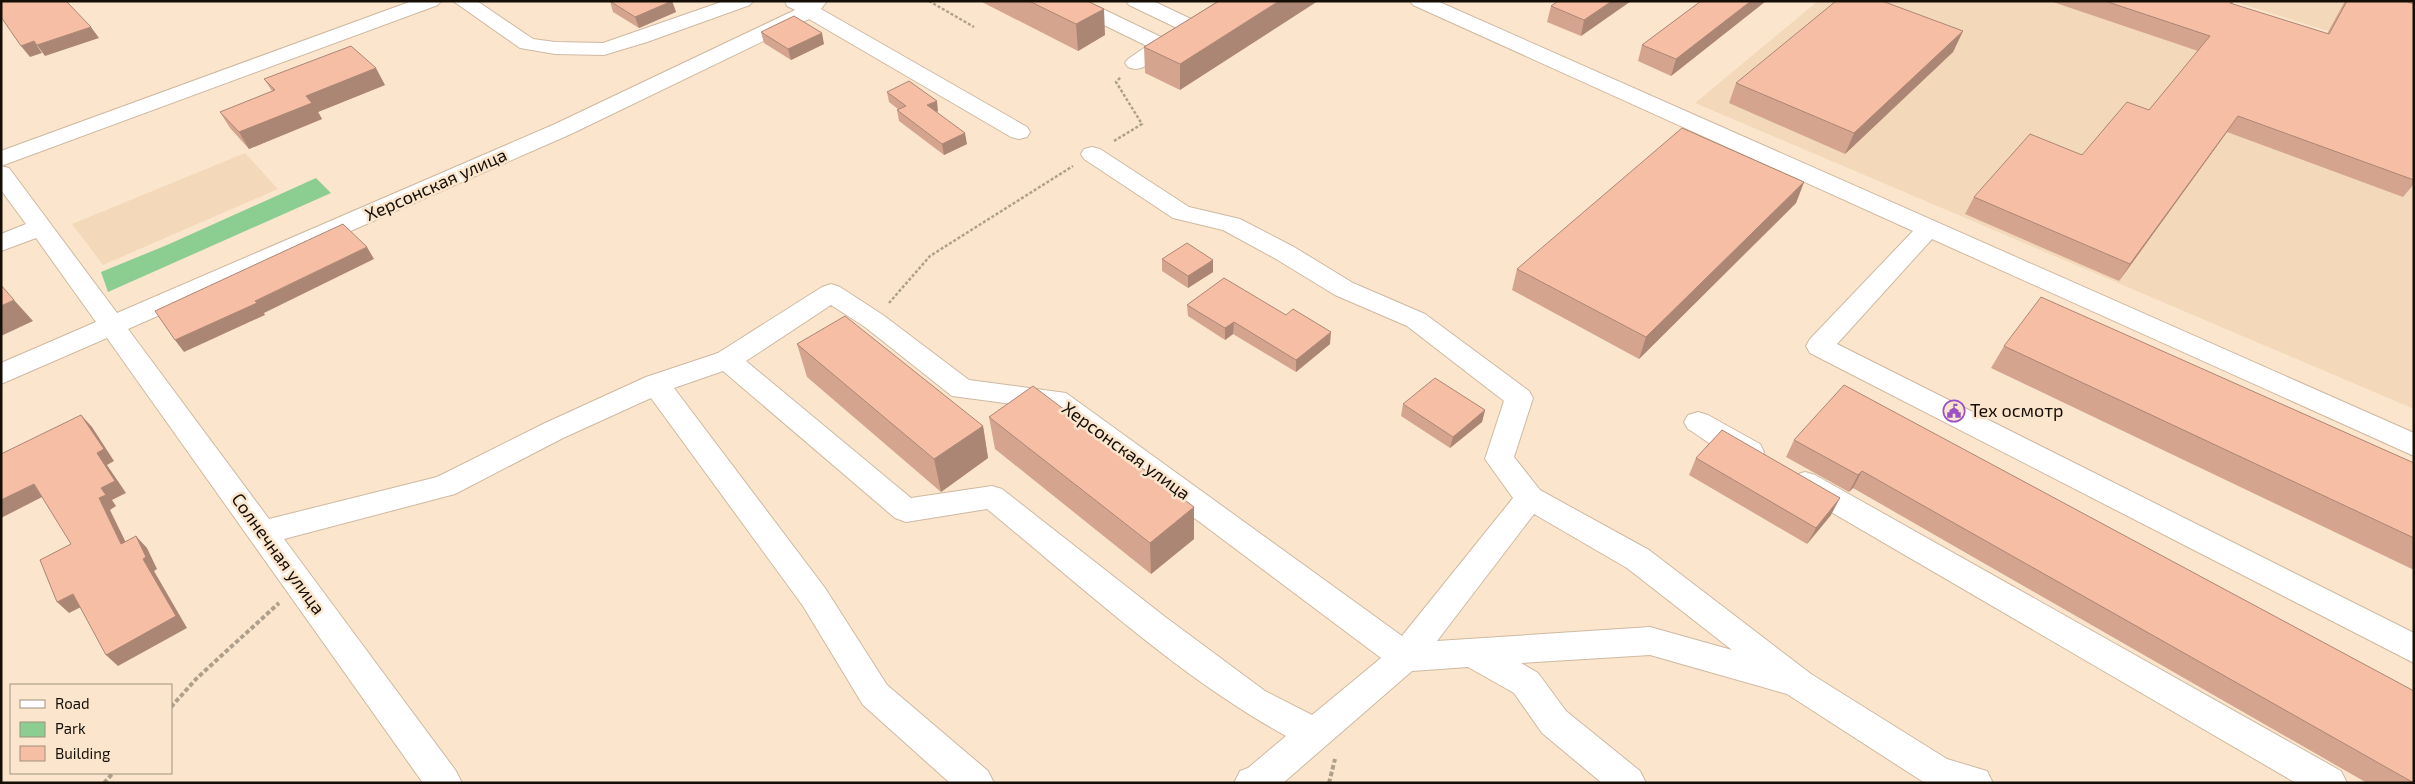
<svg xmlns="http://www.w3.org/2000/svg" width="2415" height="784" viewBox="0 0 2415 784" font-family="'Exo 2',sans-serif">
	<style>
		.built { fill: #f3d9ba }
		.green { fill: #8cce92 }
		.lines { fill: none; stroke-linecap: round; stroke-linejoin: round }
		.minor-casing { stroke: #ceb9a1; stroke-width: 2 }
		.path-far1 { stroke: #af9f8b; stroke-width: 2.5; stroke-dasharray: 3 2; stroke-linecap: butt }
		.path { stroke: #af9f8b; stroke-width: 4; stroke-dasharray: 4.5 2.5; stroke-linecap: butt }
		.minor { fill: #fff; fill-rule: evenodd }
		.wall { fill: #d4a48e }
		.shaded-wall { fill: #ac8674 }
		.building { fill: #f6bfa5; stroke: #ac8674 }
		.labels { text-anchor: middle; stroke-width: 5; stroke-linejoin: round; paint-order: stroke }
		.street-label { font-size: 18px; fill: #150e06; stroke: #fbe6cd }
		.poi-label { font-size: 18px; fill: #150e06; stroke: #fbe6cd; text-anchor: start }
	</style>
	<rect width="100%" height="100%" fill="#fbe6cd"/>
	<g class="built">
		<path d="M 1818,1 L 2191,1 L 2414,72 L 2414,409 L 1695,103 Z"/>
		<path d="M 2232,1 L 2414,1 L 2414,58 Z"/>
		<path d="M 245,153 L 278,189 L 103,265 L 72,224 Z"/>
	</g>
	<path class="green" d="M 316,178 L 331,193 L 108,292 L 101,272 L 167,245 Z"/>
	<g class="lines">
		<g class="minor-casing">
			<g id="minor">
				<path d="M 412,1 L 441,1 L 438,5 L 1,166 L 1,151 Z"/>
				<path d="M 453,1 L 477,1 L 533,39 L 555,42 L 603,43 L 724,1 L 753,1 L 750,5 L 647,42 L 604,55 L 555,54 L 520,48 Z"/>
				<path d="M 785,1 L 827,1 L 821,9 L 1027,127 L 1030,132 L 1027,137 L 1019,139 L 1011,137 L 809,19 L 571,134 L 128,329 L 269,519 L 437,477 L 543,424 L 646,377 L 718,353 L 822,287 L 831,284 L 840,287 L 883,315 L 969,380 L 1066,393 L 1402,636 L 1513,498 L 1485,459 L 1504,401 L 1407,326 L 1335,295 L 1276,259 L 1223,230 L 1173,218 L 1084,159 L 1081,154 L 1084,149 L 1092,147 L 1100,149 L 1189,207 L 1240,219 L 1294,247 L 1353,283 L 1425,314 L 1529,391 L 1533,398 L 1514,457 L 1540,490 L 1649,550 L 1811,674 L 1947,759 L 1987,771 L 1993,783 L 1925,783 L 1787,694 L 1650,655 L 1521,663 L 1538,673 L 1566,711 L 1640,771 L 1646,783 L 1602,783 L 1542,733 L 1514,693 L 1468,667 L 1412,671 L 1283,783 L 1234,783 L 1240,771 L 1248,768 L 1286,736 C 1180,678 1081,586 987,509 L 906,522 L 895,518 L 723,371 L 674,388 L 825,588 L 887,685 L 988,771 L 994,783 L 950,783 L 863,705 L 803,606 L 651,398 L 563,438 L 455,494 L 284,539 L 456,771 L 462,783 L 423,783 L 107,338 L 1,384 L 1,363 L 96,322 L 36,238 L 1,251 L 1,234 L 26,224 L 1,190 L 1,166 L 9,168 L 117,313 L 555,124 L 795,10 L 787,6 ZM 831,305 L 865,327 L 952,396 L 1049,409 L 1381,658 L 1312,715 L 1265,691 L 1164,616 L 1002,489 L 992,486 L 911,498 L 746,361 ZM 1534,514 L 1627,568 L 1732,650 L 1650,627 L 1437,641 Z"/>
				<path d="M 1060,1 L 1086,1 L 1161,37 L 1177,28 L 1129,5 L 1126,1 L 1153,1 L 1191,19 L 1219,1 L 1243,1 C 1237,10 1155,62 1143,67 C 1137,70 1133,69 1128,67 L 1125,63 L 1128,59 L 1147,46 L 1063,5 Z"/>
				<path d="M 1410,1 L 1437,1 L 2414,433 L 2414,456 L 1932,239 L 1837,344 L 2414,633 L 2414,663 L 1810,353 L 1806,346 L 1810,339 L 1913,231 L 1413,5 Z"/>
				<path d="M 1698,412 L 1708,415 L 1760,444 L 1764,452 L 1760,460 C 1737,467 1708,441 1688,429 L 1684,422 L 1688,415 Z"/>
				<path d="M 1805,472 L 1815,475 L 2341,771 L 2347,783 L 2296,783 L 1795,491 L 1790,483 L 1795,475 Z"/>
			</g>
		</g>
		<g class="path-far1">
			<path d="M 929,1 L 974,27"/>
			<path d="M 1114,141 L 1142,124 L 1116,82 L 1121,77"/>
			<path d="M 889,303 L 930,256 L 1073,166"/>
		</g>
		<g class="path">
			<path d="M 171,707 L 197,678 L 279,603"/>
			<path d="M 104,783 L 113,773"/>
			<path d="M 1329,783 L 1335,759"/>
		</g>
		<use href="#minor" class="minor"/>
	</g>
	<g class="wall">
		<path d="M 610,1 L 672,1 L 676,12 L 639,28 L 613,12 Z"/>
		<path d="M 980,1 L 1087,1 L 1105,35 L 1078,51 Z"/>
		<path d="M 1219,1 L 1180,90 L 1145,73 L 1144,47 Z"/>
		<path d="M 1558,1 L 1631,1 L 1581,36 L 1547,22 L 1551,6 Z"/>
		<path d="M 1701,1 L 1766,1 L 1671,76 L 1638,61 L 1642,45 Z"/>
		<path d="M 2050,1 L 2234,1 L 2232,4 L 2327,34 L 2345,1 L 2405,1 L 2414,4 L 2414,184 L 2403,197 L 2227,132 L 2119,281 L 1965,214 L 1974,197 L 2082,155 L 2149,110 L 2198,51 Z"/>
		<path d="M 1963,31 L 1953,52 L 1845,154 L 1729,103 L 1736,83 Z"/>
		<path d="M 761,32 L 824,44 L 791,60 L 764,43 Z"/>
		<path d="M 264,79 L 385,85 L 318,112 L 322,119 L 249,149 L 230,128 L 220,112 L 272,91 Z"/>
		<path d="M 887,92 L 938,111 L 937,112 L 967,144 L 944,155 L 899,121 L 897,110 L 898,109 L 889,102 Z"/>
		<path d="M 1804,182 L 1796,203 L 1639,359 L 1512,290 L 1517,269 Z"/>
		<path d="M 1162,259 L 1213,272 L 1188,288 L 1162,271 Z"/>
		<path d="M 1187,305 L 1330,344 L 1296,372 L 1233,334 L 1225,340 L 1188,316 Z"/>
		<path d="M 797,344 L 983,426 L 988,458 L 941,492 L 807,377 Z"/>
		<path d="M 2004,346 L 2414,463 L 2414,570 L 1991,368 Z"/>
		<path d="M 1403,404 L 1485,410 L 1482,422 L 1450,448 L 1401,416 Z"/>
		<path d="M 989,417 L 1194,539 L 1151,574 L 995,449 Z"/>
		<path d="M 1794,440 L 2414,691 L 2414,783 L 2367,783 L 1853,488 L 1849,492 L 1786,457 Z"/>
		<path d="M 1696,458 L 1831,515 L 1807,544 L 1689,475 Z"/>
	</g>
	<g class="shaded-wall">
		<path d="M 672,1 L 676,12 L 639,28 L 635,17 Z"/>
		<path d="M 1279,1 L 1318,1 L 1180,90 L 1180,64 Z"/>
		<path d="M 1612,1 L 1631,1 L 1581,36 L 1584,20 Z"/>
		<path d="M 1751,1 L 1766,1 L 1671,76 L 1676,59 Z"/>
		<path d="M 1104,9 L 1105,35 L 1078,51 L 1076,24 Z"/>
		<path d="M 91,27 L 99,38 L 45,56 L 37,45 Z"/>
		<path d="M 1963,31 L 1953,52 L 1845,154 L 1854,133 Z"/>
		<path d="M 822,33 L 824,44 L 791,60 L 788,49 Z"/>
		<path d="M 34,41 L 42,53 L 30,57 L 21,46 Z"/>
		<path d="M 376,68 L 385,85 L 318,112 L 322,119 L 249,149 L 239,132 L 306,96 Z"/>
		<path d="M 937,101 L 938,111 L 929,116 L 927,105 Z"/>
		<path d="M 2238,116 L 2227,132 L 2119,281 L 2130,264 Z"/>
		<path d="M 965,133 L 967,144 L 944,155 L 942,144 Z"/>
		<path d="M 1804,182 L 1796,203 L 1639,359 L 1646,337 Z"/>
		<path d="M 367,247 L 374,259 L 264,313 L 265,315 L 184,352 L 175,340 Z"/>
		<path d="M 1213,260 L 1213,272 L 1188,288 L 1188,276 Z"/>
		<path d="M 14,300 L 33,321 L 1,336 L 1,306 Z"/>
		<path d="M 1234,322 L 1233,334 L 1225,340 L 1225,328 Z"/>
		<path d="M 1331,332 L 1330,344 L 1296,372 L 1296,360 Z"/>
		<path d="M 1485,410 L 1482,422 L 1450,448 L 1453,437 Z"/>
		<path d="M 81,415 L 92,427 L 114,461 L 107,465 L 126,493 L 112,500 L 116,506 L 110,510 L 132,555 L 121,544 L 99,498 L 101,488 L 97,453 Z"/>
		<path d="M 983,426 L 988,458 L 941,492 L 934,459 Z"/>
		<path d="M 1862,471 L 1853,488 L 1849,492 L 1858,475 Z"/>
		<path d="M 34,484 L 46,495 L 1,518 L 1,500 Z"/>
		<path d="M 1840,498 L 1831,515 L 1807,544 L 1816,528 Z"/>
		<path d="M 1194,507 L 1194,539 L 1151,574 L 1150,543 Z"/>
		<path d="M 136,536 L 147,548 L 157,569 L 154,571 L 187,628 L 118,666 L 106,655 Z"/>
		<path d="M 73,594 L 85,605 L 69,613 L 57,602 Z"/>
	</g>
	<g class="building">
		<path d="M 1,1 L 66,1 L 91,27 L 37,45 L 34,41 L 21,46 L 1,17 Z"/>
		<path d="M 610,1 L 672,1 L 635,17 Z"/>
		<path d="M 1029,1 L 1087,1 L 1104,9 L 1076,24 Z"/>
		<path d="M 1219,1 L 1279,1 L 1180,64 L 1144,47 Z"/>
		<path d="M 1558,1 L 1612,1 L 1584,20 L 1551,6 Z"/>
		<path d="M 1701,1 L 1751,1 L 1676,59 L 1642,45 Z"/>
		<path d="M 1836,1 L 1882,1 L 1963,31 L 1854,133 L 1736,83 Z"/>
		<path d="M 2105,1 L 2232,1 L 2230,3 L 2329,34 L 2347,1 L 2405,1 L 2414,4 L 2414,180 L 2238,116 L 2130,264 L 1974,197 L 2030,134 L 2082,155 L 2127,102 L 2149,110 L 2210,36 Z"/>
		<path d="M 794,16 L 822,33 L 788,49 L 761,32 Z"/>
		<path d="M 351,46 L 376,68 L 306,96 L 312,103 L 239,132 L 220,112 L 275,90 L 264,79 Z"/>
		<path d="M 909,81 L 937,101 L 927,105 L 965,133 L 942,144 L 897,110 L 906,106 L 887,92 Z"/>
		<path d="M 1682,128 L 1804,182 L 1646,337 L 1517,269 Z"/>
		<path d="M 343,224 L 367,247 L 255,301 L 257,303 L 175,340 L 155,311 Z"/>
		<path d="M 1187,243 L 1213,260 L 1188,276 L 1162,259 Z"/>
		<path d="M 1224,278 L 1286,315 L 1293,309 L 1331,332 L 1296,360 L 1234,322 L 1225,328 L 1187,305 Z"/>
		<path d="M 1,285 L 14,300 L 1,306 Z"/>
		<path d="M 2041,297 L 2414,463 L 2414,538 L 2004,346 Z"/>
		<path d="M 845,316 L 983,426 L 934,459 L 797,344 Z"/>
		<path d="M 1435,378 L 1485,410 L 1453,437 L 1403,404 Z"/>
		<path d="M 1844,385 L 2414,691 L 2414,783 L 1862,471 L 1858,475 L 1794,440 Z"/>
		<path d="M 1033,386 L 1194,507 L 1150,543 L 989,417 Z"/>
		<path d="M 81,415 L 104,449 L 97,453 L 115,481 L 101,488 L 106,495 L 99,498 L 121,544 L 136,536 L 146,557 L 143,559 L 176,616 L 106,655 L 73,594 L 57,602 L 40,560 L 71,544 L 34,484 L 1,500 L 1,454 Z"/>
		<path d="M 1722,430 L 1840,498 L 1816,528 L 1696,458 Z"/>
	</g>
	<defs>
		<g id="civic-ring" transform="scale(1.125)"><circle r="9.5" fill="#fbe6cd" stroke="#9c52c5" stroke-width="1.5"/><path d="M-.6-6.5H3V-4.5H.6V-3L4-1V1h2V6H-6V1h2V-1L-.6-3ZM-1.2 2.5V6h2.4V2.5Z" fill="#9c52c5"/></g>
	</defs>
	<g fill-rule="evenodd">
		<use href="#civic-ring" x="1954" y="411"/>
	</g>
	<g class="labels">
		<g class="street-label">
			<text transform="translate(436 185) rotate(-24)" y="6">Херсонская улица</text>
			<text transform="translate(1126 451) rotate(36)" y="6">Херсонская улица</text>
			<text transform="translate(278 554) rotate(54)" y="6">Солнечная улица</text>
		</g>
		<g class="poi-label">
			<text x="1970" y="417">Тех осмотр</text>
		</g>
	</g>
	<rect width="2415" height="784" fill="none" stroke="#150e06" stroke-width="5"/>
	<rect x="10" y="684" width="162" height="90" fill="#fbe6cd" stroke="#9f907d"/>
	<rect x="20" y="700" width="25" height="8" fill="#ffffff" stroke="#9f907d"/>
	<text x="55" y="709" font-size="15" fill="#150e06">Road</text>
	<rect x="20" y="722" width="25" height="15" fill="#8cce92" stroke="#9f907d"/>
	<text x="55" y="734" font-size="15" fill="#150e06">Park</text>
	<rect x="20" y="746" width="25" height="15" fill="#f6bfa5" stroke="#9f907d"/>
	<text x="55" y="759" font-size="15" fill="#150e06">Building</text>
</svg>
